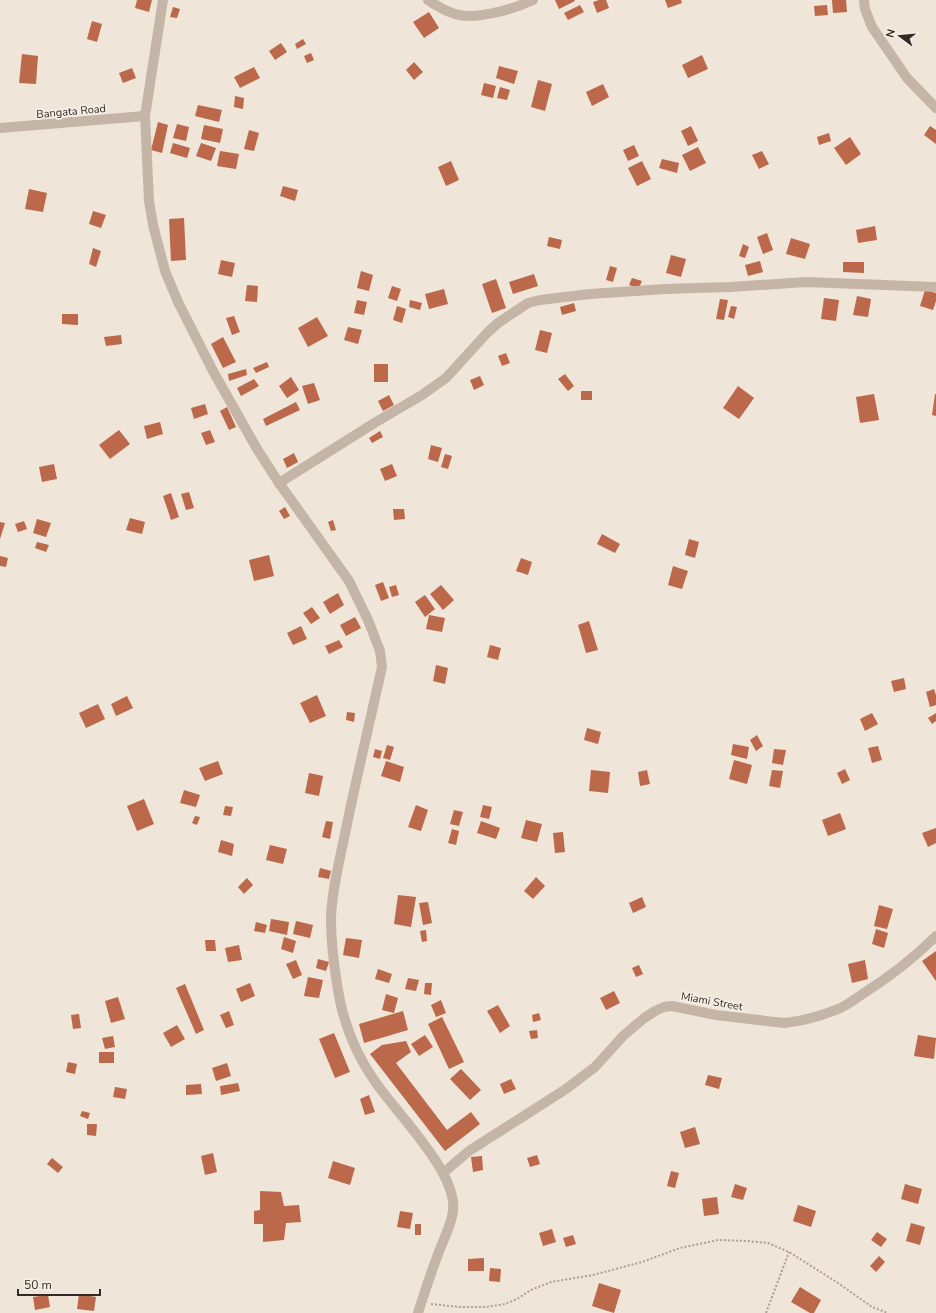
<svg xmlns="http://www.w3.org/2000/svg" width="936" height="1313" viewBox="0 0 936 1313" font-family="'Nunito Sans',sans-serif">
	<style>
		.building { fill: #bc684a }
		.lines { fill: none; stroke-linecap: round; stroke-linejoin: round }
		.path { stroke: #b19f91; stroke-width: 2; stroke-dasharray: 2 2; stroke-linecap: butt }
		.minor { stroke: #c5b5a6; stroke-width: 10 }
		.labels { text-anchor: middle; stroke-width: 3.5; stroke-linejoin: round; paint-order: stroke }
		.street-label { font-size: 11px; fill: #322a26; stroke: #f7efe5 }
	</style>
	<rect width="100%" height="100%" fill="#efe5d9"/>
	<g class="building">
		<path d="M 137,0 L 152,0 L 149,12 L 135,8 Z"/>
		<path d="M 555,0 L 574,0 L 575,1 L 559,9 Z"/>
		<path d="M 599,0 L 606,0 L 609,8 L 597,13 L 593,2 Z"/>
		<path d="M 665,0 L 681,0 L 682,3 L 668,8 Z"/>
		<path d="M 832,0 L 846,0 L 847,12 L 833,13 Z"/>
		<path d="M 580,5 L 584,12 L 568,20 L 564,13 Z"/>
		<path d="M 827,5 L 828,15 L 815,16 L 814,6 Z"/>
		<path d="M 173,7 L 180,9 L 177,18 L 170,17 Z"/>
		<path d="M 429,12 L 439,28 L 424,38 L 413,22 Z"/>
		<path d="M 92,21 L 102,24 L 97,42 L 87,39 Z"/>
		<path d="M 303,39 L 306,44 L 297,49 L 295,44 Z"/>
		<path d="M 281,43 L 287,52 L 275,60 L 269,51 Z"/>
		<path d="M 311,53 L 314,60 L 307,63 L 304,56 Z"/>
		<path d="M 22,54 L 38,56 L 36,84 L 19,83 Z"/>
		<path d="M 702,55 L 708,69 L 688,78 L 682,65 Z"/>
		<path d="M 414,62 L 423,72 L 414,80 L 406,70 Z"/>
		<path d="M 499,66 L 518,71 L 514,84 L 496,78 Z"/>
		<path d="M 254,67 L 260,78 L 240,88 L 234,77 Z"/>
		<path d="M 132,68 L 136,78 L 123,83 L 119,73 Z"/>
		<path d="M 538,80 L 552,84 L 545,111 L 531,107 Z"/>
		<path d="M 484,83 L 496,86 L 493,98 L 481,95 Z"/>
		<path d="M 603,84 L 609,97 L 592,106 L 586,92 Z"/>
		<path d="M 500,87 L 510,90 L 507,100 L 497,98 Z"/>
		<path d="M 235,96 L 244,98 L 243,109 L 234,107 Z"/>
		<path d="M 198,105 L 222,110 L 219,122 L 195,116 Z"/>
		<path d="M 158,122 L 168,125 L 162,153 L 151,150 Z"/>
		<path d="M 177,124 L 189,127 L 186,141 L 173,138 Z"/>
		<path d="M 204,125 L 223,129 L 220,143 L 201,139 Z"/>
		<path d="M 691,126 L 698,141 L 688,146 L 681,131 Z"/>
		<path d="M 930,126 L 936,130 L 936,144 L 924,135 Z"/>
		<path d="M 249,130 L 259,133 L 254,151 L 244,149 Z"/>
		<path d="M 829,133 L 831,141 L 819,145 L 817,137 Z"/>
		<path d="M 850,137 L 861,154 L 846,165 L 834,148 Z"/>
		<path d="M 173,143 L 190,148 L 187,158 L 170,153 Z"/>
		<path d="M 201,143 L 216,148 L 211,161 L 196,156 Z"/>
		<path d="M 634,145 L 639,156 L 628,161 L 623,150 Z"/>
		<path d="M 698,147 L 706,163 L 690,171 L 682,155 Z"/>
		<path d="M 220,151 L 239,154 L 236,169 L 217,166 Z"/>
		<path d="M 762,151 L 769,164 L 759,169 L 752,155 Z"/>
		<path d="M 662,159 L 679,163 L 677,173 L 659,168 Z"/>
		<path d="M 451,161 L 459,180 L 446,186 L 438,167 Z"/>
		<path d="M 642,161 L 651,179 L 637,186 L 628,168 Z"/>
		<path d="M 283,186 L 298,190 L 295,201 L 280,196 Z"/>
		<path d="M 29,189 L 47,193 L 43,212 L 25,209 Z"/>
		<path d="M 93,211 L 106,215 L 101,228 L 89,224 Z"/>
		<path d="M 184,218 L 186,260 L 171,261 L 169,219 Z"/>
		<path d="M 875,226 L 877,240 L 858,243 L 856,230 Z"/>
		<path d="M 767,233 L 773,250 L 763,254 L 757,237 Z"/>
		<path d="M 549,237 L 562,240 L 560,249 L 547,246 Z"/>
		<path d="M 791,238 L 810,244 L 805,259 L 786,254 Z"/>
		<path d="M 743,244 L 749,247 L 745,258 L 739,256 Z"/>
		<path d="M 93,248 L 101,251 L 96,267 L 89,264 Z"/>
		<path d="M 671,255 L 686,259 L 681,277 L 666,273 Z"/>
		<path d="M 221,260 L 235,263 L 232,277 L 218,274 Z"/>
		<path d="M 760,261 L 763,272 L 748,276 L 745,265 Z"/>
		<path d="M 843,262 L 864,262 L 864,273 L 843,272 Z"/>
		<path d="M 610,266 L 617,268 L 613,282 L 606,280 Z"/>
		<path d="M 361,271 L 373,275 L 369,291 L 357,288 Z"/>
		<path d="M 534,274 L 538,286 L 513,294 L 509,282 Z"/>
		<path d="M 632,278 L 642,281 L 639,288 L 629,285 Z"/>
		<path d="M 496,279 L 506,308 L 492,313 L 482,284 Z"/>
		<path d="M 247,285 L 258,286 L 257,302 L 245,301 Z"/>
		<path d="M 392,286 L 401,289 L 397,301 L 388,298 Z"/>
		<path d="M 444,289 L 448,304 L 429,309 L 425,294 Z"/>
		<path d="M 925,290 L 936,293 L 936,301 L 933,310 L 920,306 Z"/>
		<path d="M 857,296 L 871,299 L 868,317 L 853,315 Z"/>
		<path d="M 824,298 L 839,300 L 836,321 L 821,319 Z"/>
		<path d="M 720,299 L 728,300 L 724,320 L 716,319 Z"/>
		<path d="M 357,300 L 367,302 L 364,315 L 354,313 Z"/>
		<path d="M 410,300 L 422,303 L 420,310 L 409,307 Z"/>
		<path d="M 574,303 L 576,311 L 562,315 L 560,307 Z"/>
		<path d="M 397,306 L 406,309 L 402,323 L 393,320 Z"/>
		<path d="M 731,306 L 737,307 L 734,319 L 728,317 Z"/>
		<path d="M 62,314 L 78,314 L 78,325 L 62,324 Z"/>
		<path d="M 234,316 L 240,332 L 232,335 L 226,318 Z"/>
		<path d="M 317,317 L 328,336 L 308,347 L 298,328 Z"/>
		<path d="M 348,327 L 362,330 L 358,344 L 344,340 Z"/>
		<path d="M 540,330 L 552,333 L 547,353 L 535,350 Z"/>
		<path d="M 121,335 L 122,344 L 106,346 L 104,337 Z"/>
		<path d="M 223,337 L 236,362 L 223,368 L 211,344 Z"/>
		<path d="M 506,353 L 510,363 L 502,366 L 498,356 Z"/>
		<path d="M 267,362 L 269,367 L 256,373 L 253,368 Z"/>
		<rect x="374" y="364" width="14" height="18"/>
		<path d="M 246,369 L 247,375 L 229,381 L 228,374 Z"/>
		<path d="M 565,374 L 574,386 L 568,391 L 558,379 Z"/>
		<path d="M 480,376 L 484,385 L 474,390 L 470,380 Z"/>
		<path d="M 291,377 L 299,390 L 287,398 L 279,386 Z"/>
		<path d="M 254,379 L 259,386 L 241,396 L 237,388 Z"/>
		<path d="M 314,383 L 320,400 L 308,404 L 302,386 Z"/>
		<path d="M 738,386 L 754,398 L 739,419 L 723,408 Z"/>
		<rect x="581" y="391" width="11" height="9"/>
		<path d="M 874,394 L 879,420 L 860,423 L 856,397 Z"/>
		<path d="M 935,394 L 936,394 L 936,416 L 932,415 Z"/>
		<path d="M 389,395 L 394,405 L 383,411 L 378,401 Z"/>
		<path d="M 296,402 L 300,410 L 266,426 L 263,419 Z"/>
		<path d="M 205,404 L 208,414 L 194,419 L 191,408 Z"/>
		<path d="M 227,407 L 236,427 L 229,430 L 220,411 Z"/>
		<path d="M 160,422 L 163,434 L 147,439 L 144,426 Z"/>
		<path d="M 119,430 L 130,444 L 110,459 L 99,445 Z"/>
		<path d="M 210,430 L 215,442 L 206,445 L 201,433 Z"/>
		<path d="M 380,431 L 383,437 L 372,443 L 369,438 Z"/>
		<path d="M 431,445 L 442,448 L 438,462 L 428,459 Z"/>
		<path d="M 294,453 L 298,462 L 287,468 L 283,459 Z"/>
		<path d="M 445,454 L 452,456 L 448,469 L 441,467 Z"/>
		<path d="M 54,464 L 57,479 L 42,482 L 39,467 Z"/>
		<path d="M 392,464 L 397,476 L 385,481 L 380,469 Z"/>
		<path d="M 189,492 L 194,508 L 186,510 L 181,494 Z"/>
		<path d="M 171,493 L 179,517 L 171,520 L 163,496 Z"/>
		<path d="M 285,507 L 290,516 L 284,519 L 279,511 Z"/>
		<path d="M 393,509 L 404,509 L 405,519 L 394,520 Z"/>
		<path d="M 130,518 L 145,522 L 142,534 L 126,530 Z"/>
		<path d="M 37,519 L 51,523 L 46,537 L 33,533 Z"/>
		<path d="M 333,520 L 336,530 L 331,531 L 328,522 Z"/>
		<path d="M 24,521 L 27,529 L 18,532 L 15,524 Z"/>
		<path d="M 0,522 L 5,523 L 0,539 Z"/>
		<path d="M 602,534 L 620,544 L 615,553 L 597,544 Z"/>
		<path d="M 689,539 L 699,542 L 695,558 L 685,555 Z"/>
		<path d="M 37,542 L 49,545 L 46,552 L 35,548 Z"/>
		<path d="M 269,555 L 274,576 L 254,581 L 249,560 Z"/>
		<path d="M 0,556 L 8,558 L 6,567 L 0,566 Z"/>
		<path d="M 521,558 L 532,562 L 528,575 L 516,571 Z"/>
		<path d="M 673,566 L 688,571 L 682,589 L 668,585 Z"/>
		<path d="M 383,582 L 389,598 L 381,601 L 375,585 Z"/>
		<path d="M 396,585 L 399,595 L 392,597 L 389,587 Z"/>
		<path d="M 441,585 L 454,600 L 443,610 L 430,594 Z"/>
		<path d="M 338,593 L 344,605 L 330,614 L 323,602 Z"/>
		<path d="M 425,595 L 435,609 L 425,617 L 415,602 Z"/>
		<path d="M 312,607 L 320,618 L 311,624 L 303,613 Z"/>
		<path d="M 429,615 L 445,618 L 442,632 L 426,629 Z"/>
		<path d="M 355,617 L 361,628 L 346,636 L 340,625 Z"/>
		<path d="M 589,621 L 598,650 L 586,653 L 578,625 Z"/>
		<path d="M 301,626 L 307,639 L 293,645 L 287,633 Z"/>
		<path d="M 339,640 L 343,647 L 329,654 L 325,646 Z"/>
		<path d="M 490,645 L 501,648 L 498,660 L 487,657 Z"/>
		<path d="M 436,665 L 448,668 L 445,684 L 433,681 Z"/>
		<path d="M 904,678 L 906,689 L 894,692 L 891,681 Z"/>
		<path d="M 934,689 L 936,695 L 936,705 L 930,707 L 926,692 Z"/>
		<path d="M 317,695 L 326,716 L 310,723 L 300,703 Z"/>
		<path d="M 127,696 L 133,708 L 116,716 L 111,704 Z"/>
		<path d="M 98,704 L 105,719 L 86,728 L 79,713 Z"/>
		<path d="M 347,712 L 355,713 L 354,722 L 346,720 Z"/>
		<path d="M 872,713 L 878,724 L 865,731 L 860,719 Z"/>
		<path d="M 936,713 L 936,721 L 932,724 L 928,718 Z"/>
		<path d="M 587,728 L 601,732 L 598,744 L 584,740 Z"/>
		<path d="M 757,735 L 763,746 L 756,751 L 750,740 Z"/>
		<path d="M 733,744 L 749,747 L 747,759 L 731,755 Z"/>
		<path d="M 387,745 L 394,747 L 390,760 L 383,758 Z"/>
		<path d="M 878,746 L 882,760 L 872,763 L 868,748 Z"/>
		<path d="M 375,749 L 382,751 L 380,759 L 373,757 Z"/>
		<path d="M 774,749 L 786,750 L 783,765 L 772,763 Z"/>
		<path d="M 734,760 L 752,765 L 747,784 L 729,779 Z"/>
		<path d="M 218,761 L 223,774 L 205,781 L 199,768 Z"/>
		<path d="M 386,761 L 404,767 L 400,782 L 381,776 Z"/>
		<path d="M 845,769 L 850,780 L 842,784 L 837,773 Z"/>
		<path d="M 591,770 L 610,772 L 608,793 L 589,791 Z"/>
		<path d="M 647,770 L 650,784 L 640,786 L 638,772 Z"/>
		<path d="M 772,770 L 783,771 L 780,788 L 769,786 Z"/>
		<path d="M 309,773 L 323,776 L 319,796 L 305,793 Z"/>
		<path d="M 184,790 L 200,795 L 196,807 L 180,803 Z"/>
		<path d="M 144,799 L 154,824 L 137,831 L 127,806 Z"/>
		<path d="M 416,805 L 428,810 L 421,831 L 408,827 Z"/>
		<path d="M 483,805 L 492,807 L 489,819 L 480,817 Z"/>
		<path d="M 225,806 L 233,807 L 231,816 L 223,815 Z"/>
		<path d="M 454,810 L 463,812 L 459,826 L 450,824 Z"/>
		<path d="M 840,813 L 846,829 L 828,836 L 822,820 Z"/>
		<path d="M 195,816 L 200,817 L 197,825 L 192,823 Z"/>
		<path d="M 526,820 L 542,824 L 537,842 L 521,838 Z"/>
		<path d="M 326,821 L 333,822 L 330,839 L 322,837 Z"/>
		<path d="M 481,821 L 500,828 L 496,839 L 477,833 Z"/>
		<path d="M 936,828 L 936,843 L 928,847 L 922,833 Z"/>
		<path d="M 452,829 L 459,831 L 456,845 L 448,843 Z"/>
		<path d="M 563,832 L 565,852 L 555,853 L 553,833 Z"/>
		<path d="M 221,840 L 234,844 L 232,856 L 218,852 Z"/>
		<path d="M 270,845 L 287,849 L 283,864 L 266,860 Z"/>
		<path d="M 320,868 L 331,871 L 329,879 L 318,877 Z"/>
		<path d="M 536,877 L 545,886 L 533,899 L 524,891 Z"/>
		<path d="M 247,878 L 253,885 L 244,894 L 238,887 Z"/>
		<path d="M 398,895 L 416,897 L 411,927 L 394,924 Z"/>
		<path d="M 642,897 L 646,907 L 633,913 L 629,903 Z"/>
		<path d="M 428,902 L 432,923 L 423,925 L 419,903 Z"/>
		<path d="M 879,905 L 893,909 L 887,929 L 874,926 Z"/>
		<path d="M 271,919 L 289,922 L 287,935 L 269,931 Z"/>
		<path d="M 296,921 L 313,925 L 310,938 L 293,934 Z"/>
		<path d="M 256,922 L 267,925 L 265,933 L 254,931 Z"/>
		<path d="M 876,929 L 888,933 L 884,948 L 872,944 Z"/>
		<path d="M 426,930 L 427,941 L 422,942 L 420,931 Z"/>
		<path d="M 284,937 L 296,941 L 293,953 L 281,949 Z"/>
		<path d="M 346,938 L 362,940 L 359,958 L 343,955 Z"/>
		<path d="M 205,940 L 215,940 L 216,951 L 206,951 Z"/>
		<path d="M 239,945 L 242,960 L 228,962 L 225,948 Z"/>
		<path d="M 936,951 L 936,981 L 922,961 Z"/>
		<path d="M 318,959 L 329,962 L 326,971 L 316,968 Z"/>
		<path d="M 296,960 L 302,975 L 293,979 L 286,964 Z"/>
		<path d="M 865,960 L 868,979 L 852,983 L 848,964 Z"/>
		<path d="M 639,965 L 643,974 L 636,977 L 632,968 Z"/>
		<path d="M 378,969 L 392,974 L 389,983 L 375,979 Z"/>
		<path d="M 308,977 L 323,980 L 319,998 L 304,996 Z"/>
		<path d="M 408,978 L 419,980 L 416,991 L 405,989 Z"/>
		<path d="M 250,983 L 255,996 L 241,1002 L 236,989 Z"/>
		<path d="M 425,983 L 432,983 L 431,995 L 424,994 Z"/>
		<path d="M 185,984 L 204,1030 L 196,1034 L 176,988 Z"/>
		<path d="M 614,991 L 620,1003 L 606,1010 L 600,998 Z"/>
		<path d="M 386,994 L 398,998 L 394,1013 L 382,1010 Z"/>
		<path d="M 118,997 L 125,1019 L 111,1023 L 105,1001 Z"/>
		<path d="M 441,1000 L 446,1013 L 436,1017 L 431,1005 Z"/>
		<path d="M 498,1005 L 510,1026 L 500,1033 L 487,1011 Z"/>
		<path d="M 229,1011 L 234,1025 L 226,1028 L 220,1015 Z"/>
		<path d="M 403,1011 L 408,1030 L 364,1043 L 359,1024 Z"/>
		<path d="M 539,1013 L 541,1020 L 533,1022 L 532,1015 Z"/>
		<path d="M 79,1014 L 81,1028 L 73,1029 L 71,1015 Z"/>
		<path d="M 442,1017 L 464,1062 L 449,1069 L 428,1024 Z"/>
		<path d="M 177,1025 L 185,1039 L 171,1047 L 163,1033 Z"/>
		<path d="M 537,1030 L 538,1038 L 531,1039 L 529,1031 Z"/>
		<path d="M 334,1033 L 350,1072 L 335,1078 L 319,1039 Z"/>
		<path d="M 425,1035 L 433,1047 L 419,1056 L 411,1044 Z"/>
		<path d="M 918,1035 L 936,1038 L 934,1059 L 914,1056 Z"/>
		<path d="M 113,1036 L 115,1047 L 105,1049 L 102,1038 Z"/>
		<path d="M 406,1041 L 411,1052 L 396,1063 L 447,1130 L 471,1112 L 480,1124 L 445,1151 L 370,1054 L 382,1045 Z"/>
		<rect x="99" y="1052" width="15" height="11"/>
		<path d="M 68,1062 L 77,1064 L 75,1074 L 66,1072 Z"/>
		<path d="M 227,1063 L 231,1076 L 216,1081 L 212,1068 Z"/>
		<path d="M 461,1069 L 481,1090 L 470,1100 L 450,1079 Z"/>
		<path d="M 708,1075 L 722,1078 L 719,1089 L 705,1085 Z"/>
		<path d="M 511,1079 L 516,1089 L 504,1094 L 500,1084 Z"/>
		<path d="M 238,1083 L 240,1091 L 221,1095 L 220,1086 Z"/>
		<path d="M 201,1084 L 202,1094 L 186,1095 L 186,1085 Z"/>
		<path d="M 115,1087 L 127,1089 L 125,1099 L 113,1097 Z"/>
		<path d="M 369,1095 L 375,1112 L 365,1115 L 360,1099 Z"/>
		<path d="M 82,1111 L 90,1113 L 88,1119 L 80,1116 Z"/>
		<path d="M 87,1124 L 97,1124 L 96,1136 L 87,1135 Z"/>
		<path d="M 695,1127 L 700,1144 L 685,1148 L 680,1132 Z"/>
		<path d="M 213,1153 L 217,1172 L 205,1175 L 201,1156 Z"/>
		<path d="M 537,1155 L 540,1164 L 530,1167 L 527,1158 Z"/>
		<path d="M 482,1156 L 483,1170 L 473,1172 L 471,1157 Z"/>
		<path d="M 52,1158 L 63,1167 L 58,1173 L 47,1164 Z"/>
		<path d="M 333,1161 L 355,1168 L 350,1185 L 328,1178 Z"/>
		<path d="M 671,1171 L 679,1173 L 675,1188 L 667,1186 Z"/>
		<path d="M 735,1184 L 747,1188 L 743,1200 L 731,1197 Z"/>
		<path d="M 905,1184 L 922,1189 L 918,1204 L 901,1199 Z"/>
		<path d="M 260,1191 L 281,1192 L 284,1206 L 299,1205 L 301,1222 L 286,1223 L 284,1240 L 263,1242 L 263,1224 L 254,1224 L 254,1211 L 260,1210 Z"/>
		<path d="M 717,1197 L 719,1214 L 704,1216 L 702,1199 Z"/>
		<path d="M 798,1205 L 816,1211 L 811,1227 L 793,1221 Z"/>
		<path d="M 400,1211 L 413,1213 L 410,1229 L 397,1227 Z"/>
		<path d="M 911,1223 L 925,1227 L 920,1245 L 906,1241 Z"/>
		<rect x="415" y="1224" width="6" height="11"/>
		<path d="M 552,1229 L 556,1242 L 543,1246 L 539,1233 Z"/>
		<path d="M 877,1232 L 887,1239 L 881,1247 L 871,1240 Z"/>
		<path d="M 573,1235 L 576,1244 L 566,1247 L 563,1238 Z"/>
		<path d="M 879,1256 L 885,1262 L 876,1272 L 870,1266 Z"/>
		<path d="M 484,1258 L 484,1271 L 468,1271 L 468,1259 Z"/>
		<path d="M 490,1268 L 501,1269 L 500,1282 L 489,1281 Z"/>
		<path d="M 27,1281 L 34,1282 L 33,1288 L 26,1287 Z"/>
		<path d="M 599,1283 L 621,1290 L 614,1313 L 592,1306 Z"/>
		<path d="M 800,1287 L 821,1300 L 814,1313 L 810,1313 L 791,1302 Z"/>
		<path d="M 79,1294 L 96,1297 L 94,1311 L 77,1309 Z"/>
		<path d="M 48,1295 L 50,1307 L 35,1310 L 33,1297 Z"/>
	</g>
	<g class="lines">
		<g class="path">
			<path d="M 431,1304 L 459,1307 L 486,1307 L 505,1304 L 517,1299 L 531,1290 L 551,1282 L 593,1275 L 642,1262 L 680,1248 L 718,1240 L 747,1241 L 768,1243 L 789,1252 L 838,1283 L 872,1307 L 888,1313"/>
			<path d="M 766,1313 L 789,1252"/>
		</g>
		<g class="minor">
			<path d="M 163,0 L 145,116 L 149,201 L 153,225 L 165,271 L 178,302 L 213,371 L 257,449 L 279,483 L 349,581 L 368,620 L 380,651 L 382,667 C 370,721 357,775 346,829 C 340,859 332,888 331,918 C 331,945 335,974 340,1001 C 346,1029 358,1057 374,1080 C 395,1112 458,1172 453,1211 C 451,1227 442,1242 437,1257 C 430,1275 424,1294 418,1313"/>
			<path d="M 428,0 C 437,6 448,13 459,15 C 479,19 514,9 533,0"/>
			<path d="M 864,0 L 865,9 L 872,27 L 907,78 L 936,108"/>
			<path d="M 0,128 L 145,116"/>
			<path d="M 279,483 L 376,422 L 422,395 L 446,378 L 487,333 L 498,323 L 528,303 L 540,300 L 590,294 L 665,289 L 730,287 L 806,282 L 936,287"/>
			<path d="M 443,1173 L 469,1151 L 566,1089 L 595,1067 L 623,1036 L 643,1019 L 655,1011 L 664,1007 L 672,1006 L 716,1015 L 784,1023 C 802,1021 821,1016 838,1009 C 846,1006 854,1000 861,995 C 888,978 913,959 936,936"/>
		</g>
	</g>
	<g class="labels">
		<g class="street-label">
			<text transform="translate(71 111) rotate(-5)" y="4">Bangata Road</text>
			<text transform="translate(712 1001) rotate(10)" y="4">Miami Street</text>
		</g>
	</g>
	<g transform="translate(900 36) rotate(286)" stroke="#f7efe5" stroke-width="3" paint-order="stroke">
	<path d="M0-3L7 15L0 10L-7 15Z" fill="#322a26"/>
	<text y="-6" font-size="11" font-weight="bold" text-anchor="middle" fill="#322a26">N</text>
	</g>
	<path d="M18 1289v6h82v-6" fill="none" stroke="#322a26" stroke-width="2"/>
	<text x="24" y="1289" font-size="12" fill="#322a26" stroke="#f7efe5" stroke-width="3" paint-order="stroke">50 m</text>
</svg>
